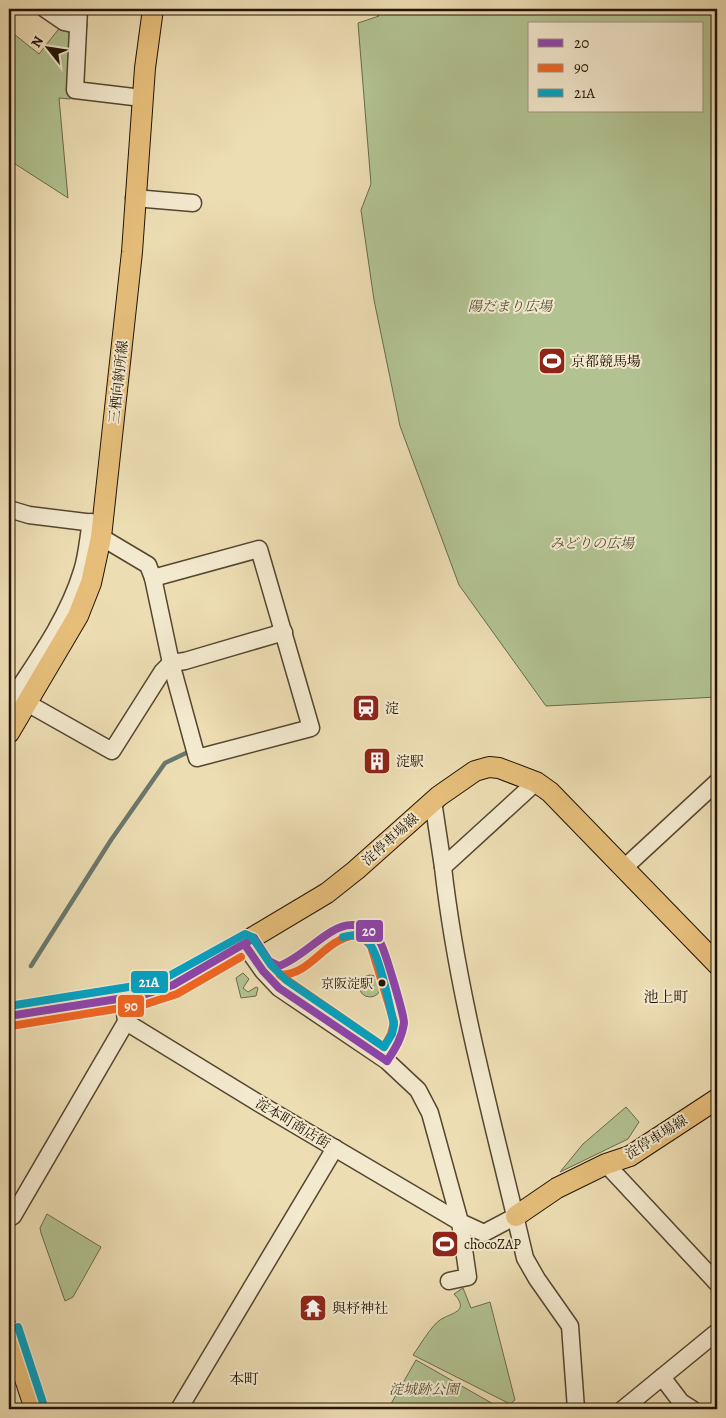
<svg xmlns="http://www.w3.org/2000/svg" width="726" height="1418" viewBox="0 0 726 1418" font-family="Alegreya,'Noto Serif JP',serif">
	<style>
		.green { fill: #b2c291; stroke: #6a6a4a; fill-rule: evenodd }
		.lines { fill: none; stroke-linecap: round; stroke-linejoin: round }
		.stream { stroke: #6a786c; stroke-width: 4.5 }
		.minor-casing { stroke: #55462f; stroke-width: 19 }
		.major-casing { stroke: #221303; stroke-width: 22 }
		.minor { stroke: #f3e9ce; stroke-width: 16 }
		.major { stroke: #e6be7a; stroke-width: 20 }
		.bus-1-casing { stroke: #f3e9ce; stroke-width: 11 }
		.bus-2-casing { stroke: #f3e9ce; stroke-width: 11 }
		.bus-3-casing { stroke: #f3e9ce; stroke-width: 11 }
		.bus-1 { stroke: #8e44ad; stroke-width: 8 }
		.bus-2 { stroke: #f26522; stroke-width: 8 }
		.bus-3 { stroke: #02a2c4; stroke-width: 8 }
		.bus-dot { fill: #221303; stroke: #f3e9ce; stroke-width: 2 }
		.labels { text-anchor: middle; stroke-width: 4; stroke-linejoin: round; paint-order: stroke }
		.bus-label { font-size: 13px; fill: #221303; stroke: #f3e9ce; text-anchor: end }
		.park-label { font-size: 14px; font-style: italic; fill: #545035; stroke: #f3e9ce }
		.poi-label { font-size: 14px; fill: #221303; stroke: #f3e9ce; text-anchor: start }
		.street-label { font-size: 14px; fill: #221303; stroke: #f3e9ce }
		.neighbourhood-label { font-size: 15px; fill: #221303; stroke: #f3e9ce }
		.line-badge { stroke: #f3e9ce; stroke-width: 2 }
		.badge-label { font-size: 14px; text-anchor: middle; font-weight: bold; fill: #fff }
	</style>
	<rect width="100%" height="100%" fill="#edddb3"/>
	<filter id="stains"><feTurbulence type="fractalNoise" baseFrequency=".004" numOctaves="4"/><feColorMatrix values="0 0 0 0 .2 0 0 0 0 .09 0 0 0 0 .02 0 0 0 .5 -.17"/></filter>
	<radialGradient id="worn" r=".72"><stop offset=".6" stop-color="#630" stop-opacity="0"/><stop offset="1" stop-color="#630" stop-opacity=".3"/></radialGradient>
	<g class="green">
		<path d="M 368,9 L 717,9 L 717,697 L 546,706 L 459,585 L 400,426 L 374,300 L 361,210 L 371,184 L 358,23 L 379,16 ZM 530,24 L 702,24 L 702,111 L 530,111 Z"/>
		<path d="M 61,26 L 64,26 L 72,37 L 70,99 L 59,98 L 68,198 L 9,160 L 9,30 L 39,54 Z"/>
		<path d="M 243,973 L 249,979 L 243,988 L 248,992 L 256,987 L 258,988 L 256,996 L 241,998 L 236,978 Z"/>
		<circle cx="370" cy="986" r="11"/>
		<path d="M 626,1107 L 639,1122 L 628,1139 L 560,1172 L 583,1144 Z"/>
		<path d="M 47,1214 L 101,1247 L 73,1297 L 65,1301 L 41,1233 L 40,1228 Z"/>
		<path d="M 463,1288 L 471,1308 L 490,1302 L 515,1400 L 510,1404 L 413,1355 C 419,1347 431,1326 440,1320 C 450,1313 471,1312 454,1294 Z"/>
		<path d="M 416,1360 L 502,1409 L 388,1409 Z"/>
	</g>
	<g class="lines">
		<path class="stream" d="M 31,966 L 111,840 L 165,763 L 186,753"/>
		<g class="minor-casing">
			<g id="minor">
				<path d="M 45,9 L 64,22 L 78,25"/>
				<path d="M 79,9 L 75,90 L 142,98"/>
				<path d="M 134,198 L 193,203"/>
				<path d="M 9,509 L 29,515 L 102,524"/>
				<path d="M 101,537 L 148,565 L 153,578"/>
				<path d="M 259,549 L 311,728 L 197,758 L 171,663 L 153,578 Z"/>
				<path d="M 9,703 C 36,662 68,618 82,571 C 87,556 88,538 91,522"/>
				<path d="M 27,703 L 112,751 L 162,672 L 171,663 L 185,661 L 284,632"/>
				<path d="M 536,782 L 443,867 C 458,1000 495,1128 525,1258 L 537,1279 L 570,1326 L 576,1409"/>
				<path d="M 433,801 L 443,867"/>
				<path d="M 624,868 L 717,782"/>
				<path d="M 244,944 L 263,971 L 279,988 L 387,1061 L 418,1090 L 430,1113 L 460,1222 L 484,1233 L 516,1216"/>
				<path d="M 126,1022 L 260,1104 L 460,1222 L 468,1277 L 449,1281"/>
				<path d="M 606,1164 L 717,1283"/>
				<path d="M 9,1218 L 13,1216 L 126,1022 L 125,1012"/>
				<path d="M 662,1377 L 681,1402 L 692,1409"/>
				<path d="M 179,1409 L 335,1148"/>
				<path d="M 623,1409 L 717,1332"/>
			</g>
		</g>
		<g class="major-casing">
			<g id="major">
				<path d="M 9,733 L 78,616 L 91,583 L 101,537 L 132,252 L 145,68 L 153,9"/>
				<path d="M 9,1016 L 123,1000 L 173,985 L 327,893 L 356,870 L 439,796 L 475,771 L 489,767 L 499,768 L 536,782 L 550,792 L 717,964"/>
				<path d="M 516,1216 L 557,1188 L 606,1164 L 630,1156 L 717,1099"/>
				<path d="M 9,1330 L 35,1409"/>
			</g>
		</g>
		<use href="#minor" class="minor"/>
		<use href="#major" class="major"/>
		<g class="bus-1-casing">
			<g id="bus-1">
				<path d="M 254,938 L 269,961 L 279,966 C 303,958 329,925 351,925 C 361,924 375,933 380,942 C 385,950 404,1015 404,1023 C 402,1038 395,1049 387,1061"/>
				<path d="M 245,945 L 263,971 L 279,988 L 387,1061"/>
				<path d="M 9,1016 L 143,995 L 173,985 L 254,938"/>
			</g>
		</g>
		<g class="bus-2-casing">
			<g id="bus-2">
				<path d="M 355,935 L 363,938 L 371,946 L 394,1022 L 391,1034 L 384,1047 L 280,975 C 311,975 323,940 355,935 Z"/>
				<path d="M 11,1026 L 146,1004 L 177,994 L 241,957"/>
			</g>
		</g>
		<g class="bus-3-casing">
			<g id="bus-3">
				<path d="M 9,1006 L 141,985 L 169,976 L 245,934 L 252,937 L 271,965 L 286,980 L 384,1047 L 392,1034 L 394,1025 C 390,1007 380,956 369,943 C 362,935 353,934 343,937"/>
				<path d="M 18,1327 L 44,1406"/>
			</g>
		</g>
		<use href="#bus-1" class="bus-1"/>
		<use href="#bus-2" class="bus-2"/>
		<use href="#bus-3" class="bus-3"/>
	</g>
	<defs>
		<g id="stadium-square" transform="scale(1.4375)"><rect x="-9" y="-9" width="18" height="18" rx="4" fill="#8f2418" stroke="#f3e9ce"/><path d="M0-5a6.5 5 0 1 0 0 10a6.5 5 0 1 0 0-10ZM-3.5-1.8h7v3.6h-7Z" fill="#fff"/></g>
		<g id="station-square" transform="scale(1.4375)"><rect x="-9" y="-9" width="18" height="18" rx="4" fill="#8f2418" stroke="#f3e9ce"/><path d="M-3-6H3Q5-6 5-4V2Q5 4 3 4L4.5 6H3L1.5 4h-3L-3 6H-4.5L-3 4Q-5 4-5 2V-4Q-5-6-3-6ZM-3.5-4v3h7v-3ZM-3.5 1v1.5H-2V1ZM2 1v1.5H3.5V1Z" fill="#fff"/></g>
		<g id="building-square" transform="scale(1.4375)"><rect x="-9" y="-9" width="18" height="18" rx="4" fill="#8f2418" stroke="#f3e9ce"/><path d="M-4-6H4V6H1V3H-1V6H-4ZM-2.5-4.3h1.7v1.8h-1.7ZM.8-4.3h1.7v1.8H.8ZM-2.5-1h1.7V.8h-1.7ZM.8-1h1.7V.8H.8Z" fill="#fff"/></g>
		<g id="temple-square" transform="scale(1.4375)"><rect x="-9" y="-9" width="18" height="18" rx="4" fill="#8f2418" stroke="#f3e9ce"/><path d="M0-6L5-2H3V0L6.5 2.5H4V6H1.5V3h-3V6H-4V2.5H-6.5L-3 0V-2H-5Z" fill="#fff"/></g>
	</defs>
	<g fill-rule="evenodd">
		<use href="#stadium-square" x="552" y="361"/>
		<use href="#station-square" x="366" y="708"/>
		<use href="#building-square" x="377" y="761"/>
		<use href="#stadium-square" x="445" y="1244"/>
		<use href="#temple-square" x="313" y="1308"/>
	</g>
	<circle class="bus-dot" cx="382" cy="983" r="4.5"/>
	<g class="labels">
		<g class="bus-label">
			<text x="373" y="988">京阪淀駅</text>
		</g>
		<g class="park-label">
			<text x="510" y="311">陽だまり広場</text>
			<text x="592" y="548">みどりの広場</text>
			<text x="424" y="1394">淀城跡公園</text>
		</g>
		<g class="poi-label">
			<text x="571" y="366">京都競馬場</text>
			<text x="385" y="713">淀</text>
			<text x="396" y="766">淀駅</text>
			<text x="464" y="1249">chocoZAP</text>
			<text x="332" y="1313">與杼神社</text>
		</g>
		<g class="street-label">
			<text transform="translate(118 382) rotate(-84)" y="5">三栖向納所線</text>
			<text transform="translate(390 839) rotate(-42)" y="5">淀停車場線</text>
			<text transform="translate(293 1123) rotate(31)" y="5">淀本町商店街</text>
			<text transform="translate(656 1137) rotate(-32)" y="5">淀停車場線</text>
		</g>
		<g class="neighbourhood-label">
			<text x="666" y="1002">池上町</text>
			<text x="244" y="1384">本町</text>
		</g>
	</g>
	<g class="line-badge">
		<rect x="355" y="919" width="29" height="24" rx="5" fill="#8e44ad"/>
		<rect x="130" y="970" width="39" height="24" rx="5" fill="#02a2c4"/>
		<rect x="117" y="994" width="28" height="24" rx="5" fill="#f26522"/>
	</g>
	<g class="badge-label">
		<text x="369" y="936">20</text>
		<text x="149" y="987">21A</text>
		<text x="131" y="1011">90</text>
	</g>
	<rect width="726" height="1418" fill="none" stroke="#edddb3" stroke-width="30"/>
	<rect x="10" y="10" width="706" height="1398" fill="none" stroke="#221303" stroke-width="2.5"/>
	<rect x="15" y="15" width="696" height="1388" fill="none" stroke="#221303"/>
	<rect x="528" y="22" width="175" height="90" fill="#f3e9ce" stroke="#9f937d"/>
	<rect x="538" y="39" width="25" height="8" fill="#8e44ad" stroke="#9f937d"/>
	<text x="574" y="48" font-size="15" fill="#221303">20</text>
	<rect x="538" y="64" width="25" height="8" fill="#f26522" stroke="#9f937d"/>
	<text x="574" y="72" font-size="15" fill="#221303">90</text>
	<rect x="538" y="89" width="25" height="8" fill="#02a2c4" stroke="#9f937d"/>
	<text x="574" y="98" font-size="15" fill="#221303">21A</text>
	<g transform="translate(48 48) rotate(300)" stroke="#f3e9ce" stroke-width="4" paint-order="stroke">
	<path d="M0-4L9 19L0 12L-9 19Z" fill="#221303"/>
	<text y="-8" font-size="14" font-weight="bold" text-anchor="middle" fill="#221303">N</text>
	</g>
	<rect width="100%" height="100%" filter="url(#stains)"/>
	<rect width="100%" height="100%" fill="url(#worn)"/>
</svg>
